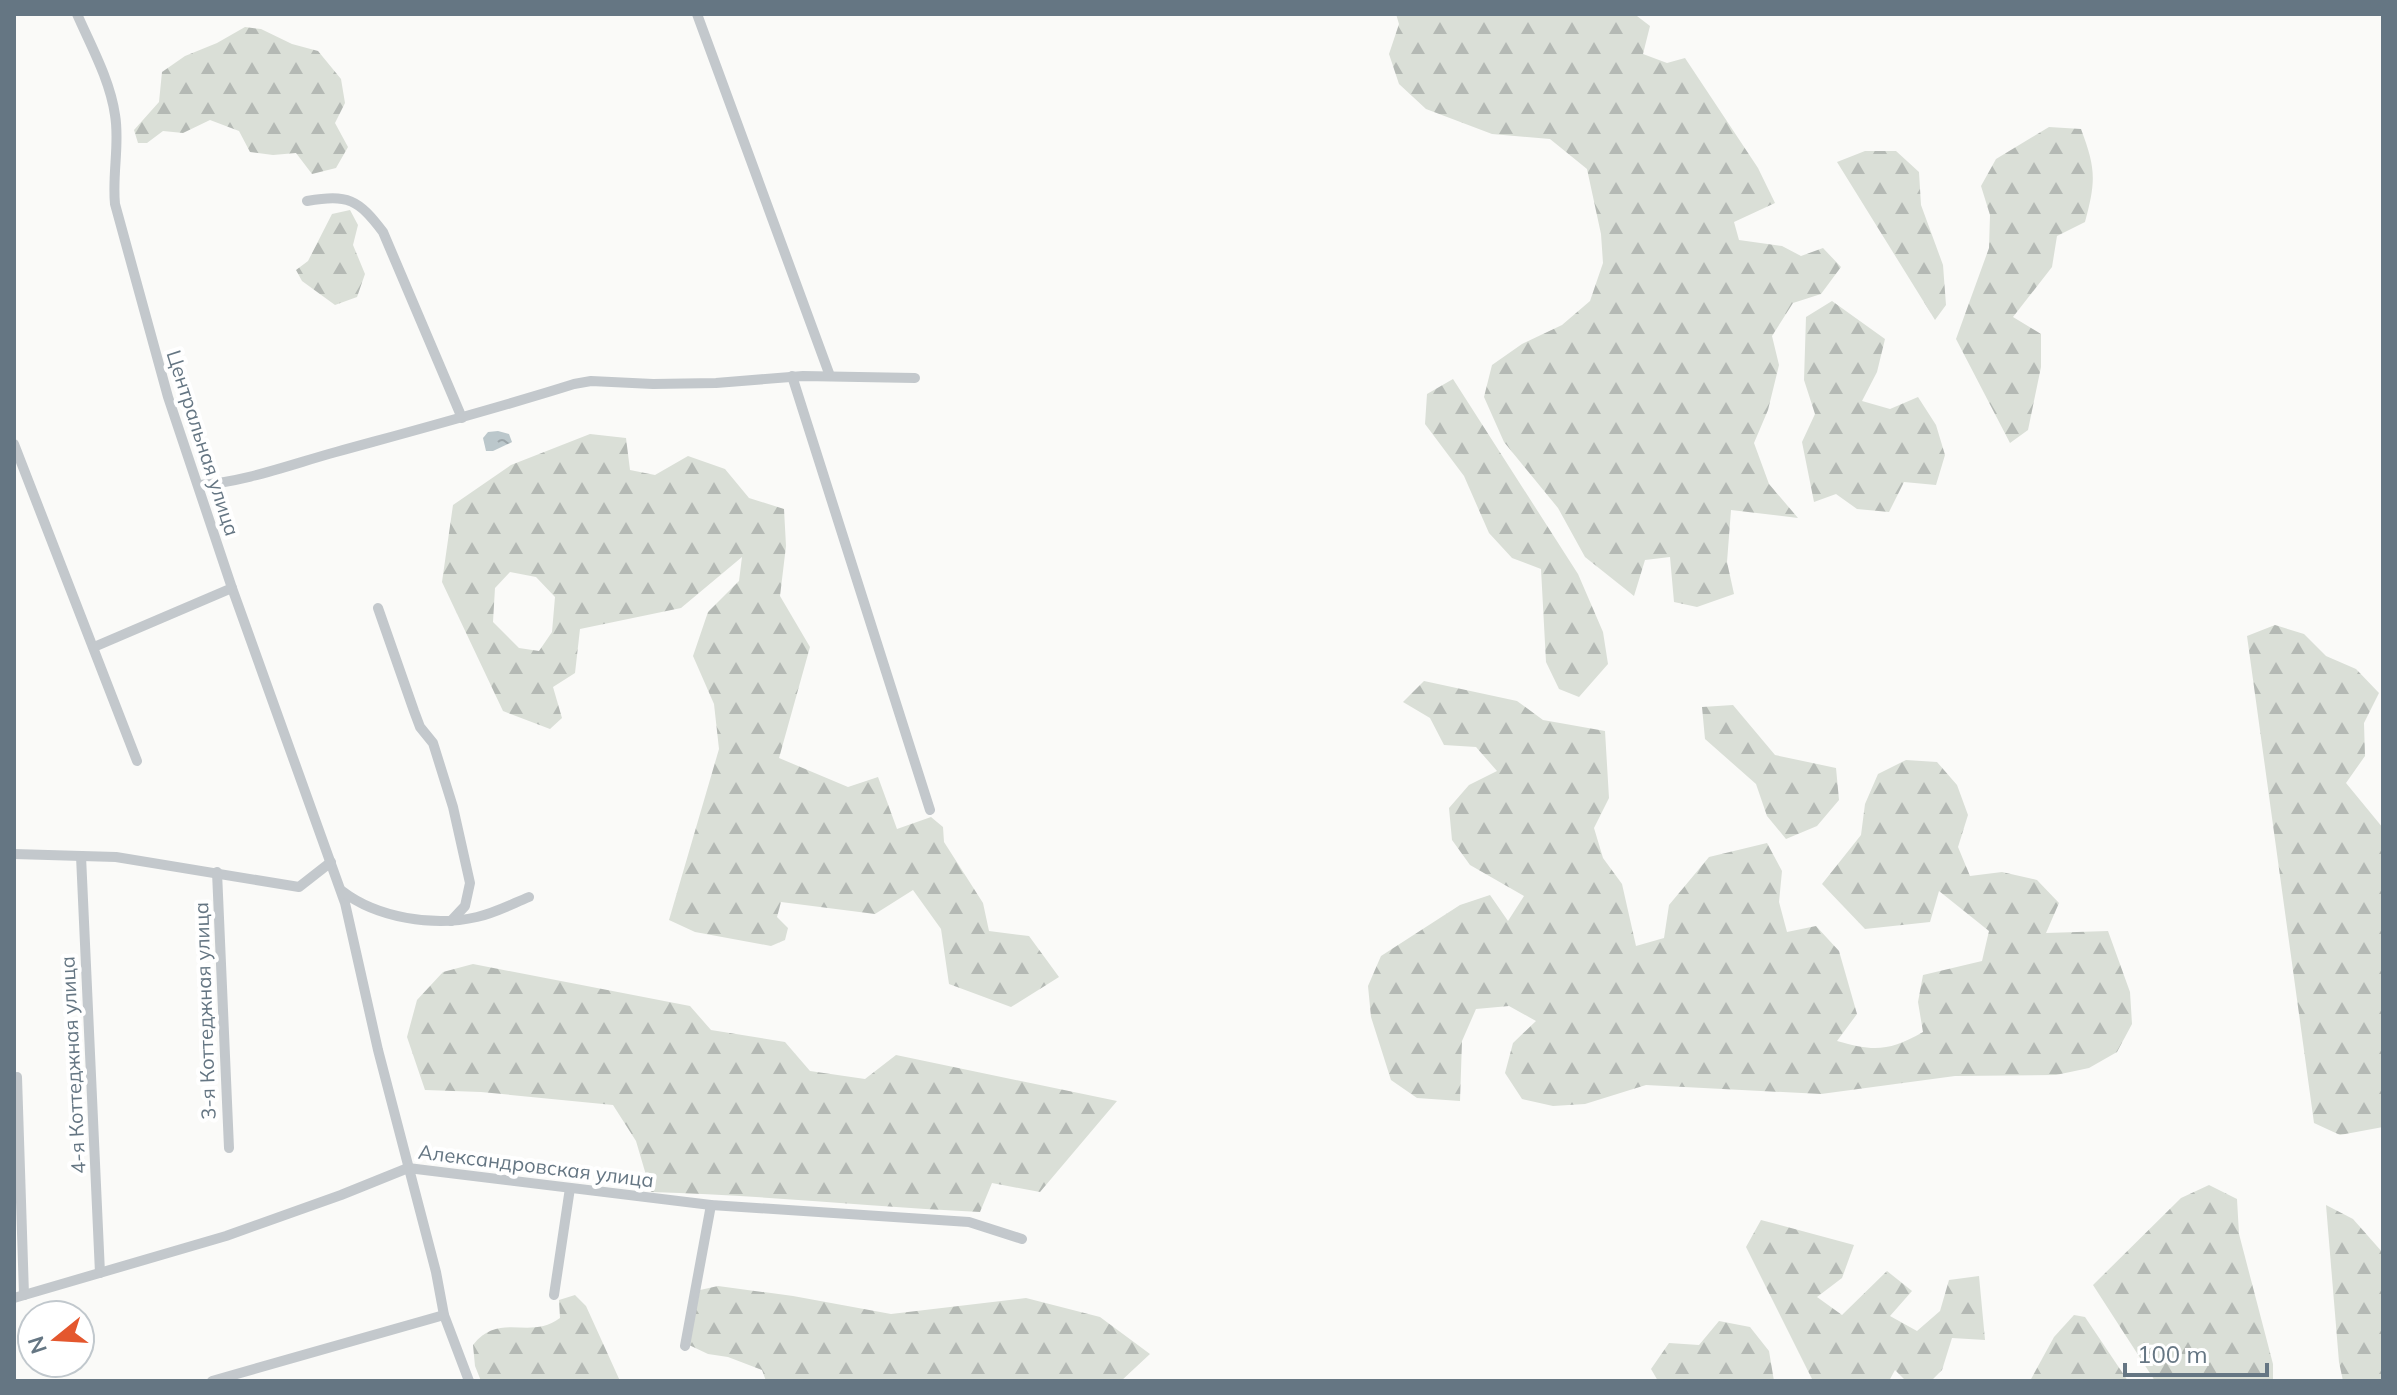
<svg xmlns="http://www.w3.org/2000/svg" width="2397" height="1395" viewBox="0 0 2397 1395" font-family="Mulish,sans-serif">
	<style>
		.forest { fill: url(#forest-firs); fill-rule: evenodd }
		.water { fill: url(#water-ripples) }
		.lines { fill: none; stroke-linecap: round; stroke-linejoin: round }
		.minor { stroke: #c3c8cc; stroke-width: 10 }
		.labels { text-anchor: middle; stroke-width: 8; stroke-linejoin: round; paint-order: stroke }
		.street-label { font-size: 20px; fill: #657683; stroke: #fff }
	</style>
	<defs>
		<pattern id="forest-firs" width="22" height="20" patternUnits="userSpaceOnUse" patternTransform="scale(2)"><rect width="22" height="20" fill="#dadfd7"/><path d="M5 1l3.5 6h-7zM16 11l3.5 6h-7z" fill="#b4b9b4"/></pattern>
		<pattern id="water-ripples" width="26" height="14" patternUnits="userSpaceOnUse" patternTransform="scale(2)"><rect width="26" height="14" fill="#bbc7cb"/><path d="M2 4q2-2 4 0t4 0M15 11q2-2 4 0t4 0" fill="none" stroke="#9ca6aa"/></pattern>
	</defs>
	<rect width="100%" height="100%" fill="#fafaf8"/>
	<g class="forest">
		<path d="M 1396,14 L 1628,14 L 1637,16 L 1650,26 L 1643,54 L 1667,63 L 1685,58 L 1758,168 L 1775,203 L 1734,222 L 1739,240 L 1782,246 L 1801,256 L 1823,248 L 1841,267 L 1821,294 L 1793,303 L 1772,336 L 1779,365 L 1768,410 L 1754,443 L 1769,484 L 1798,518 L 1731,510 L 1727,562 L 1734,594 L 1697,607 L 1674,602 L 1670,557 L 1645,560 L 1634,596 L 1585,557 L 1558,508 L 1504,442 L 1484,397 L 1492,365 L 1522,344 L 1562,325 L 1590,301 L 1603,263 L 1601,234 L 1587,169 L 1550,139 L 1492,134 L 1426,109 L 1399,84 L 1389,54 L 1399,24 Z"/>
		<path d="M 245,27 L 261,29 L 292,44 L 318,51 L 341,79 L 345,103 L 335,123 L 348,147 L 336,168 L 312,174 L 296,153 L 273,155 L 250,152 L 239,131 L 210,120 L 183,133 L 163,131 L 147,143 L 138,143 L 134,130 L 159,102 L 162,72 L 185,56 L 217,43 Z"/>
		<path d="M 2049,127 L 2081,129 C 2096,169 2096,181 2085,222 L 2057,236 L 2052,267 L 2013,317 L 2041,334 L 2041,367 L 2028,430 L 2010,443 L 1956,339 L 1989,248 L 1990,215 L 1981,186 L 1996,159 Z"/>
		<path d="M 1865,151 L 1896,151 L 1919,172 L 1921,205 L 1943,265 L 1946,305 L 1935,320 L 1837,162 Z"/>
		<path d="M 350,210 L 358,225 L 353,245 L 365,274 L 357,297 L 335,305 L 302,281 L 296,270 L 308,261 L 332,214 Z"/>
		<path d="M 1832,301 L 1885,339 L 1877,372 L 1862,401 L 1890,409 L 1918,397 L 1936,425 L 1945,455 L 1936,485 L 1904,482 L 1889,512 L 1857,509 L 1836,494 L 1814,502 L 1802,442 L 1815,414 L 1804,380 L 1806,317 Z"/>
		<path d="M 1453,379 L 1578,574 L 1603,632 L 1608,664 L 1579,697 L 1559,689 L 1546,662 L 1541,569 L 1512,558 L 1489,533 L 1464,476 L 1425,424 L 1427,394 Z"/>
		<path d="M 590,434 L 626,438 L 630,470 L 655,475 L 688,456 L 725,469 L 749,498 L 784,509 L 786,546 L 780,596 L 810,647 L 779,758 L 848,787 L 878,777 L 897,829 L 931,817 L 943,827 L 944,842 L 983,903 L 989,931 L 1029,936 L 1059,977 L 1011,1007 L 949,984 L 941,929 L 913,890 L 875,914 L 781,902 L 777,917 L 788,928 L 785,940 L 771,946 L 695,932 L 669,920 L 719,749 L 714,704 L 693,656 L 708,612 L 739,581 L 742,557 L 681,608 L 580,629 L 575,673 L 553,687 L 562,718 L 550,729 L 503,711 L 442,582 L 453,505 L 511,465 ZM 510,572 L 536,577 L 555,597 L 552,632 L 539,651 L 519,648 L 493,622 L 495,588 Z"/>
		<path d="M 2275,625 L 2304,634 L 2326,656 L 2356,669 L 2379,693 L 2364,723 L 2365,756 L 2346,783 L 2383,828 L 2383,1127 L 2340,1135 L 2314,1123 L 2247,636 Z"/>
		<path d="M 1424,681 L 1517,701 L 1543,720 L 1605,731 L 1609,798 L 1594,828 L 1603,858 L 1622,884 L 1636,946 L 1664,938 L 1669,905 L 1709,857 L 1767,843 L 1782,871 L 1779,902 L 1787,932 L 1816,926 L 1839,951 L 1857,1014 L 1837,1041 C 1875,1052 1889,1051 1923,1032 L 1918,1002 L 1923,975 L 1982,961 L 1989,931 L 1939,891 L 1930,922 L 1865,929 L 1822,884 L 1861,835 L 1865,804 L 1878,774 L 1906,760 L 1937,762 L 1957,785 L 1968,815 L 1958,847 L 1970,876 L 2002,872 L 2037,880 L 2059,903 L 2046,933 L 2108,931 L 2130,992 L 2132,1024 L 2117,1052 L 2089,1068 L 2056,1075 L 1955,1076 L 1821,1094 L 1646,1085 L 1585,1104 L 1553,1106 L 1522,1099 L 1505,1073 L 1513,1043 L 1536,1021 L 1509,1006 L 1476,1009 L 1462,1041 L 1460,1101 L 1417,1098 L 1391,1080 L 1371,1017 L 1368,986 L 1381,956 L 1460,905 L 1490,895 L 1508,921 L 1524,896 L 1470,865 L 1452,840 L 1449,808 L 1469,785 L 1497,771 L 1476,747 L 1444,745 L 1430,718 L 1403,702 Z"/>
		<path d="M 1733,705 L 1775,755 L 1836,768 L 1839,800 L 1817,826 L 1786,839 L 1767,816 L 1756,784 L 1705,739 L 1702,707 Z"/>
		<path d="M 473,964 L 690,1006 L 711,1030 L 785,1042 L 810,1071 L 865,1079 L 896,1055 L 1117,1101 L 1040,1192 L 992,1183 L 980,1212 C 870,1207 761,1195 651,1192 L 636,1141 L 613,1105 L 481,1092 L 425,1090 L 407,1037 L 417,1000 L 443,972 Z"/>
		<path d="M 2209,1185 L 2237,1199 L 2239,1234 L 2273,1364 L 2273,1381 L 2155,1381 L 2093,1285 L 2181,1198 Z"/>
		<path d="M 2326,1205 L 2353,1219 L 2383,1253 L 2383,1381 L 2343,1381 L 2339,1362 Z"/>
		<path d="M 1761,1220 L 1854,1245 L 1842,1278 L 1817,1297 L 1842,1315 L 1887,1271 L 1912,1291 L 1890,1316 L 1917,1331 L 1940,1311 L 1949,1280 L 1979,1276 L 1985,1340 L 1952,1338 L 1942,1370 L 1931,1381 L 1906,1381 L 1895,1370 L 1889,1381 L 1813,1381 L 1746,1247 Z"/>
		<path d="M 718,1286 L 793,1296 L 891,1314 L 1026,1298 L 1100,1317 L 1150,1354 L 1121,1381 L 766,1381 L 762,1370 L 728,1357 L 708,1354 L 689,1345 L 700,1290 Z"/>
		<path d="M 575,1295 L 586,1306 L 620,1381 L 481,1381 L 475,1366 L 473,1345 C 500,1311 529,1341 560,1318 L 559,1300 Z"/>
		<path d="M 2074,1315 L 2085,1317 L 2128,1381 L 2030,1381 L 2054,1337 Z"/>
		<path d="M 1719,1321 L 1750,1327 L 1769,1351 L 1774,1381 L 1658,1381 L 1651,1369 L 1669,1343 L 1699,1345 Z"/>
	</g>
	<path class="water" d="M 498,431 L 509,434 L 512,442 L 493,451 L 486,451 L 483,438 L 488,432 Z"/>
	<g class="lines">
		<g class="minor">
			<path d="M 77,14 C 91,46 110,80 115,115 C 120,143 112,174 115,204 L 168,397 L 232,588 L 345,903 L 378,1050 L 436,1272 L 444,1315 L 469,1381"/>
			<path d="M 697,14 L 830,376"/>
			<path d="M 307,201 C 348,194 358,199 383,232 L 462,418"/>
			<path d="M 792,376 L 930,810"/>
			<path d="M 14,444 L 137,761"/>
			<path d="M 199,485 C 245,482 292,464 336,452 C 416,430 495,409 574,384 L 591,381 L 653,384 L 716,383 L 803,376 L 915,378"/>
			<path d="M 378,608 L 414,711 L 420,727 L 433,743 L 453,807 L 470,883 L 465,906 L 451,921"/>
			<path d="M 94,647 L 232,588"/>
			<path d="M 14,854 L 116,857 L 299,887 L 331,862"/>
			<path d="M 81,856 L 100,1273"/>
			<path d="M 217,872 L 229,1148"/>
			<path d="M 342,891 C 377,918 434,927 477,917 C 495,913 512,904 529,897"/>
			<path d="M 17,1077 L 24,1295"/>
			<path d="M 554,1295 L 570,1188"/>
			<path d="M 14,1298 L 226,1236 L 341,1195 L 408,1168 L 711,1205 L 969,1222 L 1022,1239"/>
			<path d="M 685,1346 L 711,1205"/>
			<path d="M 212,1381 L 444,1315"/>
		</g>
	</g>
	<g class="labels">
		<g class="street-label">
			<text transform="translate(203 443) rotate(72)" y="7">Центральная улица</text>
			<text transform="translate(205 1011) rotate(-92)" y="7">3-я Коттеджная улица</text>
			<text transform="translate(73 1065) rotate(-93)" y="7">4-я Коттеджная улица</text>
			<text transform="translate(536 1166) rotate(7)" y="7">Александровская улица</text>
		</g>
	</g>
	<rect width="2397" height="1395" fill="none" stroke="#657683" stroke-width="32"/>
	<g transform="translate(56 1339) rotate(252)"><circle r="38" fill="#ffffff" stroke="#c1c8cd" stroke-width="2"/>
	<path d="M0-6L14 30L0 20L-14 30Z" fill="#e4572e"/>
	<text y="-12" font-size="22" font-weight="bold" text-anchor="middle" fill="#657683">N</text>
	</g>
	<path d="M2125 1363v12h142v-12" fill="none" stroke="#657683" stroke-width="4"/>
	<text x="2137" y="1363" font-size="24" fill="#657683" stroke="#ffffff" stroke-width="6" paint-order="stroke">100 m</text>
</svg>
